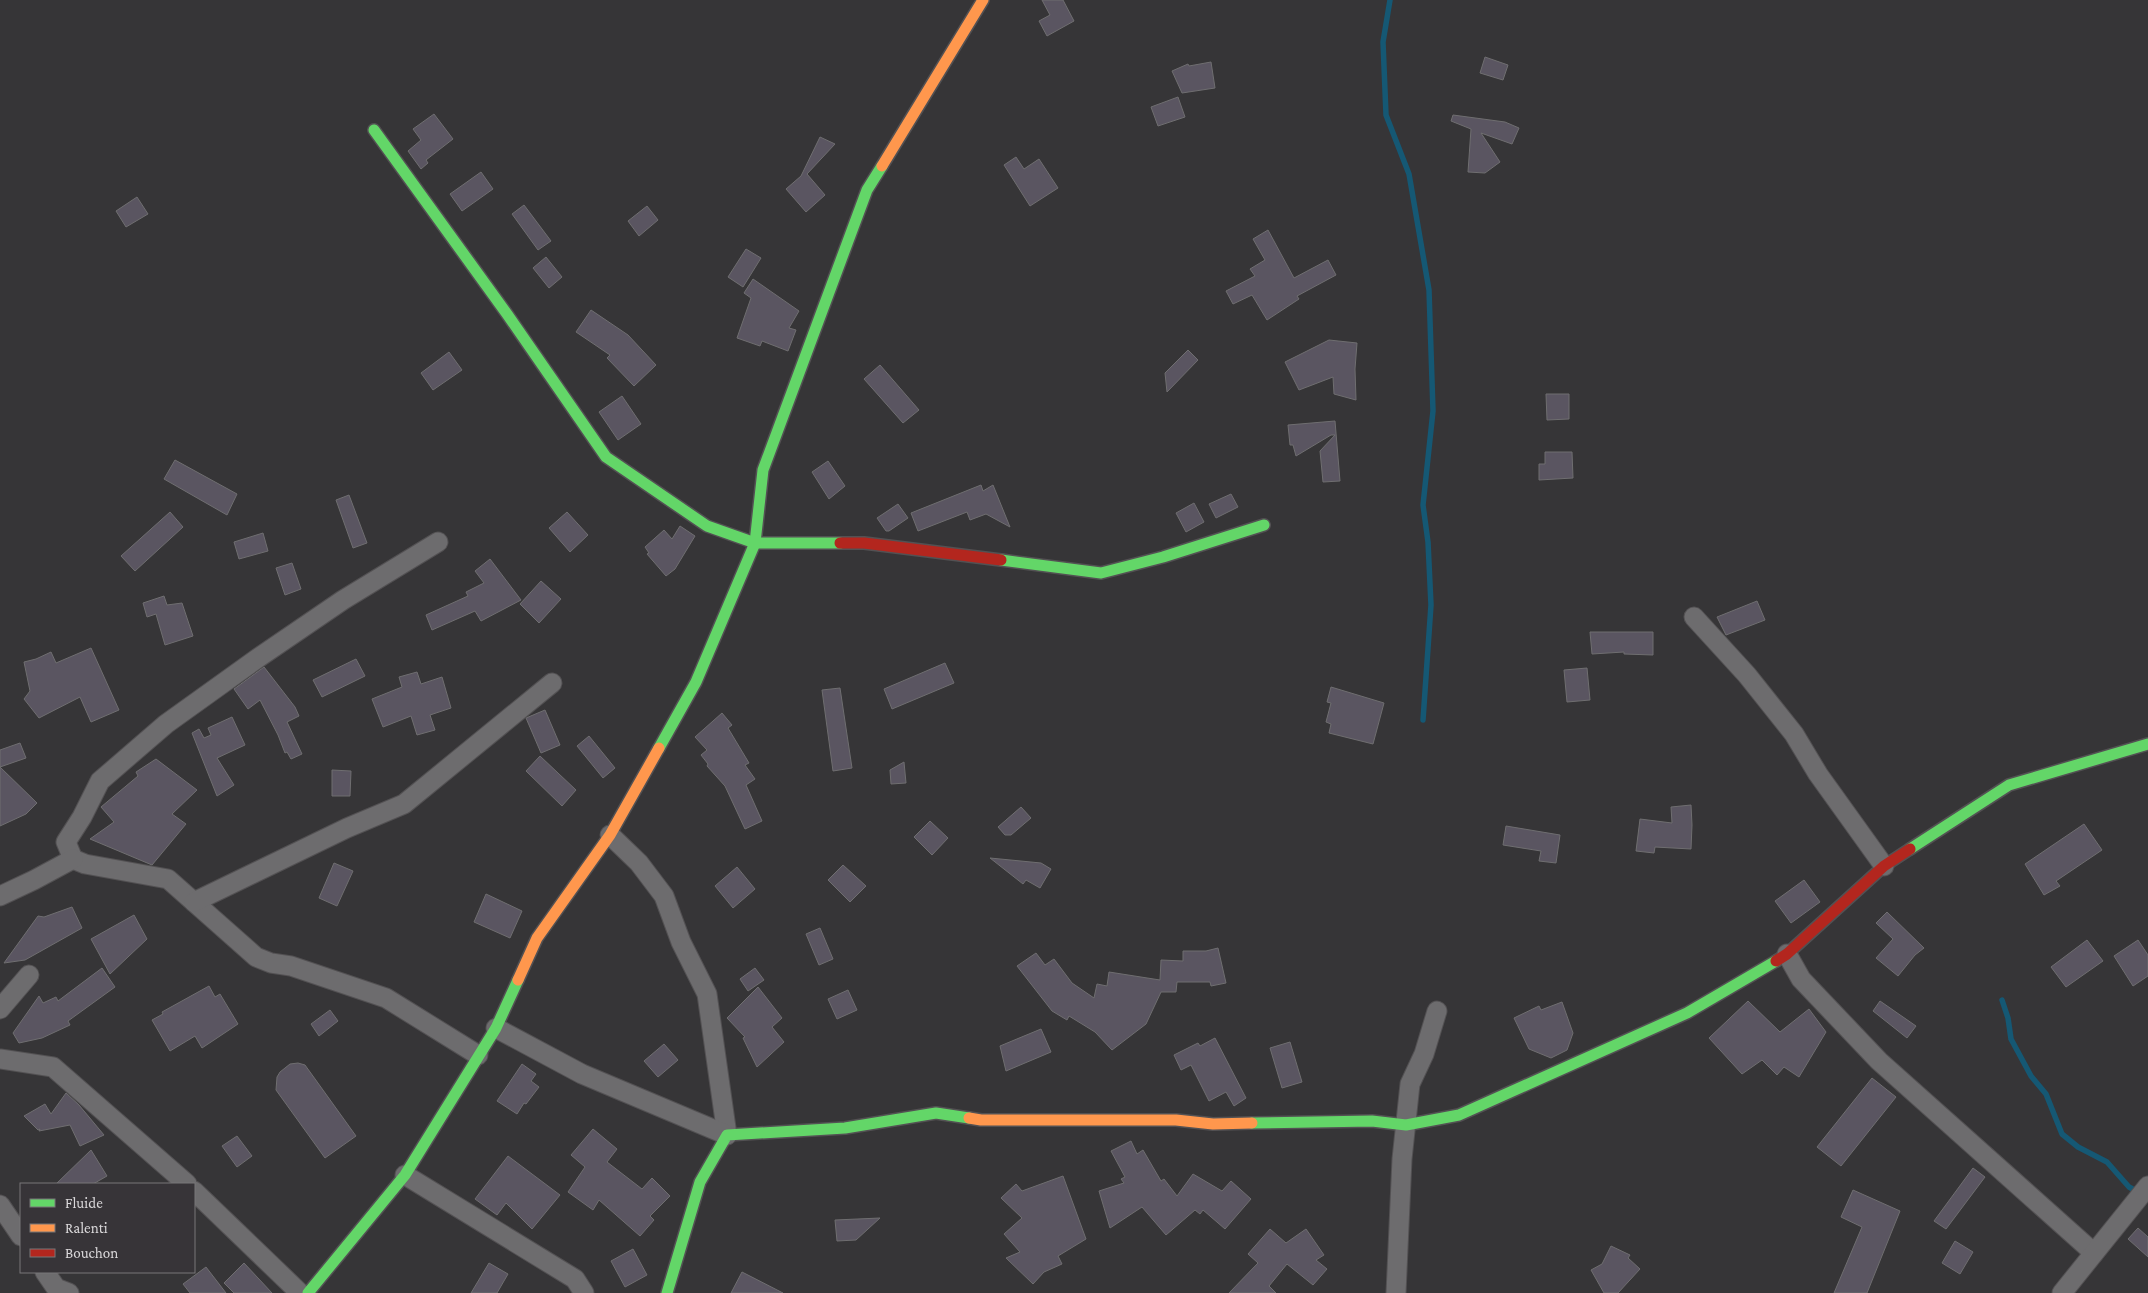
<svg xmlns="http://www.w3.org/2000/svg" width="2148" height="1293" viewBox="0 0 2148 1293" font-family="'Crimson Pro',serif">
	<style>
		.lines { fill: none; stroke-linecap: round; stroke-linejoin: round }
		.stream { stroke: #155874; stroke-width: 5.5 }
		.building { fill: #5a5561; stroke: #6f6e70 }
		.street-casing { stroke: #535153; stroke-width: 21 }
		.fast-casing { stroke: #535153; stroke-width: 14 }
		.slow-casing { stroke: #535153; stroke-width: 14 }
		.jam-casing { stroke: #535153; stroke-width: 14 }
		.street { stroke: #6d6c6e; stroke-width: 19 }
		.fast { stroke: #63d668; stroke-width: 11 }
		.slow { stroke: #ff974d; stroke-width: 11 }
		.jam { stroke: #b3261e; stroke-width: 11 }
	</style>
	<rect width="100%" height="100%" fill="#363537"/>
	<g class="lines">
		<g class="stream">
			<path d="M 1390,0 L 1383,42 L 1386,115 L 1409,174 L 1429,290 L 1433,411 L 1423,505 L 1428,542 L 1431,605 L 1423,720"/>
			<path d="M 2002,1000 L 2008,1018 L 2011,1039 L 2031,1076 L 2046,1094 L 2062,1134 L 2078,1147 L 2107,1162 L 2129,1187 L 2138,1192"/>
		</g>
	</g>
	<g class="building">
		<path d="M 1042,0 L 1063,0 L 1074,21 L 1047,36 L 1039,21 L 1050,15 Z"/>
		<path d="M 1485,57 L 1508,65 L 1503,80 L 1480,73 Z"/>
		<path d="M 1211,62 L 1215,88 L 1182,93 L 1172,71 L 1188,64 L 1189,66 Z"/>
		<path d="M 1178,97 L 1185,117 L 1158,126 L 1151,107 Z"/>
		<path d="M 434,114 L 453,139 L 426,160 L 428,163 L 421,169 L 408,151 L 421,140 L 413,129 Z"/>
		<path d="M 1453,115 L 1505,122 L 1519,128 L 1512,144 L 1481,133 L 1500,162 L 1485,173 L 1468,172 L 1471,129 L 1451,121 Z"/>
		<path d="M 820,137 L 835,144 L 807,174 L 825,195 L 806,212 L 786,189 L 801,176 Z"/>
		<path d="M 1016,157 L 1024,169 L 1039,159 L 1058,188 L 1030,206 L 1004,165 Z"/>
		<path d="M 481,172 L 493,189 L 462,211 L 450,194 Z"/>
		<path d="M 137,197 L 148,214 L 126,227 L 116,211 Z"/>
		<path d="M 524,205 L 551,241 L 538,250 L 512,214 Z"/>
		<path d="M 647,206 L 658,220 L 639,236 L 628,221 Z"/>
		<path d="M 1268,230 L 1294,278 L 1328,260 L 1336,275 L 1297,296 L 1299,299 L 1267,320 L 1252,295 L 1233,304 L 1226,291 L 1255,276 L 1250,269 L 1265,260 L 1253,239 Z"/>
		<path d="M 746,249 L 761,258 L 743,287 L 728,277 Z"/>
		<path d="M 546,257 L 562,277 L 549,288 L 533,268 Z"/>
		<path d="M 753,279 L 799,311 L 789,328 L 796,330 L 788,351 L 762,341 L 760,346 L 737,338 L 751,298 L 744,293 Z"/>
		<path d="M 591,310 L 628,335 L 656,365 L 634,386 L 607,358 L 610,355 L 576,332 Z"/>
		<path d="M 1329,340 L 1357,343 L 1355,369 L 1356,400 L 1334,394 L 1333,377 L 1299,390 L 1285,362 Z"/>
		<path d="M 1188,350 L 1198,360 L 1167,392 L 1165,373 Z"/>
		<path d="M 449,352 L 462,370 L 433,390 L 421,373 Z"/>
		<path d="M 880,365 L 919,410 L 903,423 L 864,379 Z"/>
		<path d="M 1546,394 L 1569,394 L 1569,419 L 1547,420 Z"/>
		<path d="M 622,396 L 641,424 L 618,440 L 599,412 Z"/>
		<path d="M 1335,421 L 1340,481 L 1323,482 L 1320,451 L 1335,435 L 1331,435 L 1296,456 L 1293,445 L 1290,445 L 1288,425 Z"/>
		<path d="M 1545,452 L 1572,452 L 1573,478 L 1539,480 L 1539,464 L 1545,464 Z"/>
		<path d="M 175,460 L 237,494 L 227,515 L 164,479 Z"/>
		<path d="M 828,461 L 845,486 L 829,499 L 812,472 Z"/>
		<path d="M 981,485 L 983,491 L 993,485 L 1010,527 L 986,514 L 970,520 L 967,512 L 918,531 L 911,513 Z"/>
		<path d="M 1231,494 L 1238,507 L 1216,518 L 1209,504 Z"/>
		<path d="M 349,495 L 367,543 L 353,548 L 336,500 Z"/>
		<path d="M 1194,503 L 1204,522 L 1186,532 L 1176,513 Z"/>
		<path d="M 898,504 L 908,518 L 889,531 L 886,531 L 877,518 Z"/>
		<path d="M 170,512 L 183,527 L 135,571 L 121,556 Z"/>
		<path d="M 567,512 L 588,535 L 570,552 L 549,528 Z"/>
		<path d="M 680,526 L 695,536 L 675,569 L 666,576 L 647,554 L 649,553 L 645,547 L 664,530 L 672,539 Z"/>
		<path d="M 263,533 L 268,551 L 239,559 L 234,542 Z"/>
		<path d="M 490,559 L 521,600 L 481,621 L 475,611 L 432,630 L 426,615 L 468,596 L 466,592 L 484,583 L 475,571 Z"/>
		<path d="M 292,563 L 301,589 L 285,595 L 276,568 Z"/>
		<path d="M 541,581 L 561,599 L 539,623 L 520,604 Z"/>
		<path d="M 164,596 L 167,605 L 182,603 L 193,636 L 165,645 L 156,614 L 147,617 L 143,603 Z"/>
		<path d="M 1757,601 L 1765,620 L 1726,635 L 1717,617 Z"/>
		<path d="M 1590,632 L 1653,632 L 1653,655 L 1624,654 L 1624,652 L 1592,654 Z"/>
		<path d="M 91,648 L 119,710 L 91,722 L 80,697 L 39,718 L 24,699 L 30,691 L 24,662 L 36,659 L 51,652 L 56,663 Z"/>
		<path d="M 356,659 L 365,676 L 322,697 L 313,680 Z"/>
		<path d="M 945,663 L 954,683 L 892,709 L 884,689 Z"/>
		<path d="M 264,667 L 295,707 L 299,716 L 287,722 L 302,754 L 291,759 L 287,752 L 285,753 L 278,735 L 260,700 L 248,709 L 234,689 Z"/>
		<path d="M 1587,668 L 1590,700 L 1567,702 L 1564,670 Z"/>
		<path d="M 417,672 L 421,684 L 442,677 L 451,708 L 430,715 L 435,730 L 417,735 L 411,716 L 383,727 L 372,699 L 402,687 L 399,677 Z"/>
		<path d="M 1331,687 L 1384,703 L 1373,744 L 1329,733 L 1331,724 L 1326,722 L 1331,703 L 1327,702 Z"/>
		<path d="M 840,688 L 852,768 L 833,771 L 822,690 Z"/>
		<path d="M 545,710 L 560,745 L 541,753 L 526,718 Z"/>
		<path d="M 722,713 L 732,725 L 728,728 L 749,763 L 745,765 L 755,779 L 746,785 L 762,821 L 745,829 L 725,786 L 707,766 L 708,764 L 701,755 L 707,750 L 695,737 Z"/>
		<path d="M 232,717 L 245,745 L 217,758 L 234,785 L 217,796 L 192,733 L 199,729 L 204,738 L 211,735 L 208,728 Z"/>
		<path d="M 589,736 L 615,768 L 603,778 L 577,746 Z"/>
		<path d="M 20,743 L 26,758 L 0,767 L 37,803 L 26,814 L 0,826 L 0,750 Z"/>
		<path d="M 540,756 L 576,790 L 562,806 L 526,771 Z"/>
		<path d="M 156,759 L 197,790 L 172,814 L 186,824 L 152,865 L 90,839 L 114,822 L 101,807 L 138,776 L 136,772 Z"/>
		<path d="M 904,762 L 906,783 L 891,784 L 890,770 Z"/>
		<path d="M 332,770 L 351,771 L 350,796 L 332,796 Z"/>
		<path d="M 1691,805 L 1692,825 L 1691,849 L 1655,847 L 1654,853 L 1636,851 L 1640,819 L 1672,823 L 1671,807 Z"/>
		<path d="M 1021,807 L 1031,818 L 1011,835 L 1005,835 L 998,827 Z"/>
		<path d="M 930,821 L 948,838 L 932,855 L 914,837 Z"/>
		<path d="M 2084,824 L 2102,850 L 2056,881 L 2060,886 L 2044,895 L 2025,864 Z"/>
		<path d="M 1506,826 L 1560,835 L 1556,863 L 1539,861 L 1541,851 L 1503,845 Z"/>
		<path d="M 990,858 L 1041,863 L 1051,869 L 1040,888 L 1026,880 L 1023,884 Z"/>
		<path d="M 334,863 L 353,871 L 337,906 L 319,898 Z"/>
		<path d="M 843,865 L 866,886 L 850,902 L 828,880 Z"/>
		<path d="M 737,867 L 755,889 L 733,908 L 715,886 Z"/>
		<path d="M 1804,880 L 1820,902 L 1791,923 L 1775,901 Z"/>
		<path d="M 486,894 L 522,911 L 510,938 L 474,922 Z"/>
		<path d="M 72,907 L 82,928 L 25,960 L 4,963 L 38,916 L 44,917 Z"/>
		<path d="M 1887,912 L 1924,948 L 1915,955 L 1898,976 L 1876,958 L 1893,939 L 1876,923 Z"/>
		<path d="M 134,915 L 147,939 L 110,974 L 91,939 Z"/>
		<path d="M 820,928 L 833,959 L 819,965 L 806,934 Z"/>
		<path d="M 2087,940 L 2103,961 L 2066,987 L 2051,967 Z"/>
		<path d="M 2138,940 L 2148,955 L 2148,976 L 2133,986 L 2114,956 Z"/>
		<path d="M 1218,948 L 1226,983 L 1211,986 L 1210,982 L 1177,982 L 1176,992 L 1161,992 L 1146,1024 L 1112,1050 L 1095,1032 L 1069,1016 L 1067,1020 L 1052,1011 L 1017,966 L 1036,953 L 1045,965 L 1054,959 L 1072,983 L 1094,998 L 1097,984 L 1107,986 L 1109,972 L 1160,980 L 1161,960 L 1183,961 L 1183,951 L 1206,951 Z"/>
		<path d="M 102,968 L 115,987 L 68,1021 L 70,1025 L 42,1038 L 19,1043 L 13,1033 L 39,996 L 43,1003 L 56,997 L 58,1001 Z"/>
		<path d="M 755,968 L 764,980 L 748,991 L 740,979 Z"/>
		<path d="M 209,986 L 215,997 L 220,994 L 238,1024 L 202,1048 L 195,1036 L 170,1051 L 152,1020 L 163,1014 L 162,1012 Z"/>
		<path d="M 758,987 L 782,1018 L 772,1027 L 784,1042 L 757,1067 L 743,1038 L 745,1037 L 727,1018 Z"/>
		<path d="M 848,990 L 857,1010 L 837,1019 L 828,999 Z"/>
		<path d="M 1748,1001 L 1780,1032 L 1809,1009 L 1826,1032 L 1799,1077 L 1784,1067 L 1777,1075 L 1762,1060 L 1742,1074 L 1709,1038 Z"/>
		<path d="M 1880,1001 L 1916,1026 L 1907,1038 L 1873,1011 Z"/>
		<path d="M 1562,1002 L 1573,1033 L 1567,1050 L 1551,1058 L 1529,1049 L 1514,1018 L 1539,1006 L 1541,1010 Z"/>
		<path d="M 330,1010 L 338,1021 L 319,1036 L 311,1024 Z"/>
		<path d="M 1041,1029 L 1051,1052 L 1006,1071 L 1000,1046 Z"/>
		<path d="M 1215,1038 L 1246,1098 L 1234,1106 L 1226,1092 L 1209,1101 L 1191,1065 L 1181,1070 L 1174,1055 L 1198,1043 L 1200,1046 Z"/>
		<path d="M 1290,1042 L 1302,1082 L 1282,1088 L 1270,1048 Z"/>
		<path d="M 664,1044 L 678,1060 L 658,1077 L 644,1061 Z"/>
		<path d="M 298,1063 L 305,1065 L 356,1136 L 325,1158 L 276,1090 L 277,1077 L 280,1072 L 290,1064 Z"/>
		<path d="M 522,1064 L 536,1074 L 531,1081 L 539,1087 L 526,1104 L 524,1103 L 517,1114 L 497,1101 Z"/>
		<path d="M 1872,1078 L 1896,1097 L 1841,1166 L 1817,1147 Z"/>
		<path d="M 66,1093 L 79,1105 L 104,1135 L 80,1146 L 70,1125 L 39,1131 L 40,1129 L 38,1130 L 24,1116 L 45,1104 L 51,1114 Z"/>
		<path d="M 593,1129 L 617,1149 L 607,1162 L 642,1189 L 652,1178 L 670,1196 L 650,1216 L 654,1220 L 640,1236 L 599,1200 L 593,1210 L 568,1192 L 585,1167 L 571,1155 Z"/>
		<path d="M 237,1136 L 252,1156 L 237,1167 L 222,1146 Z"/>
		<path d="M 1131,1141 L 1137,1154 L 1143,1150 L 1161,1181 L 1164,1179 L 1177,1196 L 1193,1174 L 1222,1191 L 1231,1181 L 1251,1199 L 1225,1229 L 1203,1210 L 1200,1214 L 1195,1210 L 1166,1235 L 1142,1207 L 1110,1228 L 1099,1191 L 1124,1183 L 1121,1179 L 1125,1177 L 1111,1151 Z"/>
		<path d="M 91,1150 L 107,1176 L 93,1184 L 56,1184 Z"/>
		<path d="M 508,1156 L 560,1195 L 532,1229 L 506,1203 L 497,1215 L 475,1199 Z"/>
		<path d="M 1973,1168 L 1985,1177 L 1946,1229 L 1934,1221 Z"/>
		<path d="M 1063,1176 L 1086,1239 L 1058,1256 L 1062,1264 L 1044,1272 L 1033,1284 L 1006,1258 L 1020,1252 L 1004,1234 L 1022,1218 L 1001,1198 L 1016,1184 L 1022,1191 Z"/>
		<path d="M 1853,1190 L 1900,1211 L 1867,1293 L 1834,1293 L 1862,1227 L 1841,1217 Z"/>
		<path d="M 880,1218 L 856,1240 L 837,1241 L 835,1220 Z"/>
		<path d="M 2138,1228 L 2148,1237 L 2148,1257 L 2128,1239 Z"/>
		<path d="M 1270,1229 L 1286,1243 L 1306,1229 L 1324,1255 L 1316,1260 L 1327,1269 L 1313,1285 L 1287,1264 L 1269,1286 L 1276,1293 L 1229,1293 L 1258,1263 L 1248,1254 Z"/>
		<path d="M 1955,1241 L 1973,1252 L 1960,1274 L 1942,1263 Z"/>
		<path d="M 1611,1246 L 1630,1255 L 1628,1258 L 1640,1269 L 1618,1293 L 1604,1293 L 1591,1270 L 1602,1264 Z"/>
		<path d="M 633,1249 L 647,1275 L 625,1287 L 611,1261 Z"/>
		<path d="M 244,1263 L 272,1293 L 234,1293 L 224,1283 Z"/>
		<path d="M 489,1263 L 508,1274 L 497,1293 L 471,1293 Z"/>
		<path d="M 206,1267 L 226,1293 L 190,1293 L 183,1284 Z"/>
		<path d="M 742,1272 L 783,1293 L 731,1293 Z"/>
	</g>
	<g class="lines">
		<g class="street-casing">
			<g id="street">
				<path d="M 438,542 L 343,600 L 258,658 L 166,724 L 100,781 L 82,817 L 66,842 L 73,859 L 85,864 L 168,879 L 256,957 L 271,963 L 291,966 L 386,998 L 478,1055"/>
				<path d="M 1694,617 L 1747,675 L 1794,734 L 1818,774 L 1884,866"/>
				<path d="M 610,835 L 639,863 L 664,896 L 681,942 L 707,994 L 727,1135"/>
				<path d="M 0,896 L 34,880 L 73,859"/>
				<path d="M 194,902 L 347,828 L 404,804 L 552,683"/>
				<path d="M 1787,954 L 1801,979 L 1879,1061 L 2094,1253"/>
				<path d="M 0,1009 L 29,975"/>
				<path d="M 496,1028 L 582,1074 L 727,1135"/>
				<path d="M 0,1059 L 53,1067 L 187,1184"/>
				<path d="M 405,1175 L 575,1279 L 584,1293"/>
				<path d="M 194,1191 L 300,1293"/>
				<path d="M 0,1205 L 21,1236"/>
				<path d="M 45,1272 L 56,1288 L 69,1293"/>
				<path d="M 1396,1293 L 1402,1159 L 1410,1084 L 1424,1054 L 1437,1011"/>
				<path d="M 2062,1293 L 2148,1186"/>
			</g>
		</g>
		<g class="fast-casing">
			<g id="fast">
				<path d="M 374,130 L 507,314 L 606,457 L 707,526 L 755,543 L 840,543"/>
				<path d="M 1001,560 L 1101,573 L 1163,557 L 1264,525"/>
				<path d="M 659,748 L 696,682 L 755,543 L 763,470 L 867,190 L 882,166"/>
				<path d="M 1910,849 L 2009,785 L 2148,744"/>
				<path d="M 1252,1123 L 1372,1121 L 1406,1125 L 1459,1115 L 1687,1013 L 1776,961"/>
				<path d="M 308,1293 L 405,1175 L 496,1028 L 518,980"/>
				<path d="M 667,1293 L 700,1182 L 727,1135 L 845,1128 L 936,1113 L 969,1118"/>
			</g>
		</g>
		<g class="slow-casing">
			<g id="slow">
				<path d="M 882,166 L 983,0"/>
				<path d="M 518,980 L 537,938 L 610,835 L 659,748"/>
				<path d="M 969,1118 L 981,1120 L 1176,1120 L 1213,1124 L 1252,1123"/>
			</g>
		</g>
		<g class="jam-casing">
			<g id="jam">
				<path d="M 840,543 L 864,543 L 1001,560"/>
				<path d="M 1776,961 L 1787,954 L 1884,866 L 1910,849"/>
			</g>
		</g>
		<use href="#street" class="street"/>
		<use href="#fast" class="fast"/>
		<use href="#slow" class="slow"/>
		<use href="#jam" class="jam"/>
	</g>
	<rect x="20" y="1183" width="175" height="90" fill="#373438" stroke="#787679"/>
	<rect x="30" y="1199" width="25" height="8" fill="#63d668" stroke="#787679"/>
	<text x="65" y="1208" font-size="15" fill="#dad8da">Fluide</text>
	<rect x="30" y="1224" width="25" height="8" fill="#ff974d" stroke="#787679"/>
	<text x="65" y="1233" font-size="15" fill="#dad8da">Ralenti</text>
	<rect x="30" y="1249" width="25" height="8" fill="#b3261e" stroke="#787679"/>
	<text x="65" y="1258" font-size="15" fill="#dad8da">Bouchon</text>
</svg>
